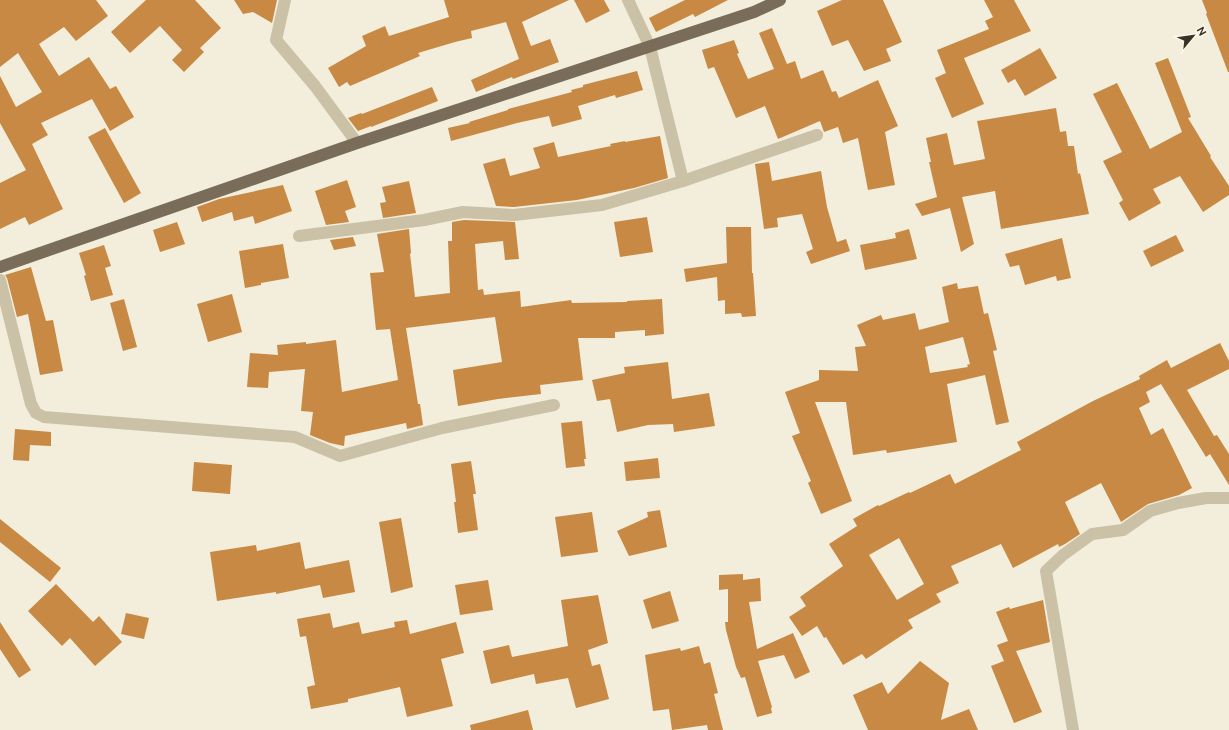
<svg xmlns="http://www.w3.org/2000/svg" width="1229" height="730" viewBox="0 0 1229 730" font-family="Ubuntu,sans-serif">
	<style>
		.building { fill: #c78944; fill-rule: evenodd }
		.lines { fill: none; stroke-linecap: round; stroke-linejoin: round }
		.minor { stroke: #cac1a7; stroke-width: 12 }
		.major { stroke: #796c59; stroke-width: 12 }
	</style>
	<rect width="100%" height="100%" fill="#f2eedb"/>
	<g class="building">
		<path d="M 0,0 L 96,0 L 108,16 L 76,41 L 64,27 L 39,44 L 59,76 L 89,57 L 110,89 L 116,86 L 134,117 L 110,131 L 92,99 L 41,123 L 48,135 L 32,144 L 63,209 L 29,225 L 25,217 L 0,229 L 0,183 L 26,170 L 0,123 L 0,76 L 16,107 L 42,92 L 18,53 L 0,67 Z"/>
		<path d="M 146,0 L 195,0 L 221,28 L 200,48 L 204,52 L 184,72 L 172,60 L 182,50 L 160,26 L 130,53 L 111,32 Z"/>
		<path d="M 234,0 L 277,0 L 272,23 L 253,12 L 243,14 Z"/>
		<path d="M 444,0 L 569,0 L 522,22 L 531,46 L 550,39 L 559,62 L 513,79 L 512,77 L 476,92 L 471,80 L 519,59 L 506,22 L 471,31 L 472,38 L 455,42 L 418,53 L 420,56 L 350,86 L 347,82 L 339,87 L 328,68 L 366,46 L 362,36 L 385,26 L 389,36 L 449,17 Z"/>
		<path d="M 574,0 L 604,0 L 610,11 L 586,23 Z"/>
		<path d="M 685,0 L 728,0 L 695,17 L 693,14 L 656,32 L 649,18 Z"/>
		<path d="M 842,0 L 883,0 L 902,42 L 886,49 L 891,61 L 864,71 L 848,40 L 832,46 L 817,11 Z"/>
		<path d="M 984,0 L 1014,0 L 1031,31 L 964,58 L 984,104 L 952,118 L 935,78 L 946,73 L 937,50 L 989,29 L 985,21 L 993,17 Z"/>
		<path d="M 1202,0 L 1229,0 L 1229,72 L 1228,72 L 1206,14 L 1207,13 Z"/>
		<path d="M 772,28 L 787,64 L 795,61 L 801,79 L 823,70 L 832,92 L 836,91 L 839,98 L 878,80 L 898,126 L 885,132 L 895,185 L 868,190 L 858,138 L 843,143 L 838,127 L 824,132 L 820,121 L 778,139 L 765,106 L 736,118 L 714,67 L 708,69 L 702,50 L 734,40 L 739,53 L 737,54 L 748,79 L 774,69 L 759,33 Z"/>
		<path d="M 1040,48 L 1057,78 L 1025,96 L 1015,79 L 1008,83 L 1001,70 Z"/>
		<path d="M 1168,58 L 1191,117 L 1188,118 L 1211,156 L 1210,157 L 1229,186 L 1229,195 L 1203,212 L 1180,176 L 1153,189 L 1161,203 L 1129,221 L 1119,203 L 1123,200 L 1103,161 L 1122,152 L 1093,94 L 1117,83 L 1150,149 L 1182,132 L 1155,63 Z"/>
		<path d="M 637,71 L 643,90 L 616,98 L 615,95 L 578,106 L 582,119 L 552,127 L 549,116 L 517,123 L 451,141 L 448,128 L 470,123 L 469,122 L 508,110 L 508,109 L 572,92 L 571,90 L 583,87 L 583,85 Z"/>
		<path d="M 432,87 L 438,101 L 371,127 L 371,126 L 358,131 L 348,118 L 361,113 L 362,114 Z"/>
		<path d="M 1056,108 L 1060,132 L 1066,131 L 1068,146 L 1074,146 L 1078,174 L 1080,173 L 1089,214 L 1001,229 L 995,191 L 962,197 L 974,244 L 961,252 L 950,208 L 922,216 L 915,204 L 937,197 L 929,162 L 931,162 L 926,138 L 947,133 L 954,165 L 985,159 L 977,121 Z"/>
		<path d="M 105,128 L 141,193 L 124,203 L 88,137 Z"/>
		<path d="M 660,136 L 668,178 L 634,188 L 577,200 L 514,207 L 496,206 L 483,164 L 505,158 L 510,176 L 540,168 L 533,148 L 554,142 L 558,157 L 611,146 L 610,144 L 625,141 L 625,142 Z"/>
		<path d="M 769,162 L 772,181 L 821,171 L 827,207 L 837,242 L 846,239 L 850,251 L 811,264 L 806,252 L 813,249 L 802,214 L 777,218 L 778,227 L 764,229 L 755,164 Z"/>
		<path d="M 347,180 L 356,207 L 345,211 L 349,222 L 326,225 L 315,191 Z"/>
		<path d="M 409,181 L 416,213 L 383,218 L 380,203 L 386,202 L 382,187 Z"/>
		<path d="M 283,185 L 292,211 L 255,224 L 253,216 L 234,221 L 232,212 L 202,222 L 197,207 L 219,199 Z"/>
		<path d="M 647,217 L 653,252 L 620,257 L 614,222 Z"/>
		<path d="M 464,220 L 515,222 L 519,259 L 505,260 L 503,241 L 475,244 L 478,290 L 483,289 L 484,295 L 520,291 L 521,307 L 571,300 L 572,303 L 627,302 L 627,301 L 662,299 L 664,334 L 645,336 L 645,330 L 615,332 L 615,338 L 578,338 L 583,380 L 540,385 L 541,394 L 498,399 L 458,406 L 453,370 L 502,362 L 495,317 L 406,328 L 418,404 L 420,404 L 423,425 L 407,429 L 406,423 L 345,436 L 344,446 L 330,443 L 310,435 L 313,412 L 301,411 L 305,369 L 269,372 L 268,388 L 247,387 L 250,353 L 278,355 L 277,345 L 306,342 L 306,344 L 336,340 L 342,392 L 398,380 L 390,329 L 376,330 L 370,273 L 384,272 L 377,234 L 409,229 L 411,253 L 410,254 L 415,297 L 450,293 L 448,241 L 452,241 L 452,222 Z"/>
		<path d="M 177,222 L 185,244 L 160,252 L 153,230 Z"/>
		<path d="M 726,227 L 751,227 L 752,273 L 753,273 L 756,316 L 742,317 L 741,313 L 725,314 L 725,300 L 718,301 L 717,277 L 686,282 L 684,269 L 727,263 Z"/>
		<path d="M 909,229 L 917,259 L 865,270 L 860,245 L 896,238 L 895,233 Z"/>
		<path d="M 1176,235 L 1184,251 L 1151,267 L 1143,251 Z"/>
		<path d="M 353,237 L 356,246 L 334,250 L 330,240 Z"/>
		<path d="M 1062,238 L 1071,278 L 1057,281 L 1056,276 L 1025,285 L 1019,265 L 1010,267 L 1005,254 Z"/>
		<path d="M 283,244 L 289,278 L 261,283 L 261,285 L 245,288 L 239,251 Z"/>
		<path d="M 104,245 L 111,266 L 105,268 L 113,295 L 91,301 L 84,276 L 86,275 L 79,253 Z"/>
		<path d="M 31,267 L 46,321 L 53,320 L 63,371 L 40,375 L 28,314 L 17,317 L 7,278 L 5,275 Z"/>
		<path d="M 957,283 L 958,289 L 978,286 L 984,314 L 988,313 L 997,350 L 993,351 L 1009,422 L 996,425 L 985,375 L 947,384 L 957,442 L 887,453 L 886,450 L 853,455 L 846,402 L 815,402 L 852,501 L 821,514 L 808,483 L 811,481 L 792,436 L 800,433 L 785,392 L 819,380 L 819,370 L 858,371 L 855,347 L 866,346 L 857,325 L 881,315 L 883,320 L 915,313 L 919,330 L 949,322 L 942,287 ZM 963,337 L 970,364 L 967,365 L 968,367 L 930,373 L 925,347 Z"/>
		<path d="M 232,294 L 242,332 L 208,342 L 197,304 Z"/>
		<path d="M 124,299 L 137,347 L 123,351 L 110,303 Z"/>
		<path d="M 1220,343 L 1229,361 L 1229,369 L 1187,390 L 1214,436 L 1217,435 L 1229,454 L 1229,485 L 1210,454 L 1206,457 L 1161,384 L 1146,392 L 1150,402 L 1139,408 L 1151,435 L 1163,428 L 1192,488 L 1179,495 L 1148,504 L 1121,522 L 1101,483 L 1065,502 L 1080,534 L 1065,544 L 1059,547 L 1058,544 L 1013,568 L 1001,544 L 951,566 L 959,583 L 936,594 L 941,602 L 908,620 L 913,628 L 866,659 L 862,654 L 843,665 L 826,637 L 824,638 L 817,626 L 802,636 L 789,617 L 806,606 L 800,597 L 843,566 L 829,544 L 857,526 L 853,519 L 878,505 L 879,506 L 909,492 L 910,493 L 950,474 L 955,484 L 1021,450 L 1017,442 L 1093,401 L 1140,379 L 1139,376 L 1167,360 L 1171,368 ZM 899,538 L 924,584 L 897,600 L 869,555 Z"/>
		<path d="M 668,362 L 672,399 L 709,393 L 715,426 L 674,432 L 673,424 L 648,425 L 617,432 L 610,399 L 597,401 L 592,380 L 625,373 L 624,367 Z"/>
		<path d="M 582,421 L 586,459 L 584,459 L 585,466 L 566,468 L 561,423 Z"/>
		<path d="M 15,429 L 51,432 L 51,446 L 30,445 L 29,461 L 13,460 Z"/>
		<path d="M 658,458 L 660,478 L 626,481 L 624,462 Z"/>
		<path d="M 471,461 L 476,494 L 473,494 L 478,530 L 458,533 L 454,502 L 456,502 L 451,464 Z"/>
		<path d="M 194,462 L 232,465 L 230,494 L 192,491 Z"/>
		<path d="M 660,510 L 667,547 L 629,556 L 617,531 L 648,517 L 647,512 Z"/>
		<path d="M 592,512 L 598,552 L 561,557 L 555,517 Z"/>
		<path d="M 401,518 L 413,587 L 391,593 L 379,522 Z"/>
		<path d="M 0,519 L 61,568 L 50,582 L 0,542 Z"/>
		<path d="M 300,542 L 305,569 L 349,560 L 355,592 L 323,598 L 320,585 L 276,594 L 276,592 L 217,601 L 210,552 L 256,545 L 257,551 Z"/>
		<path d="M 743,574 L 743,580 L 760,578 L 761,601 L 749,602 L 757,649 L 793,633 L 810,672 L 795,679 L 784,655 L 758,661 L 772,707 L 771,708 L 772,713 L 757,717 L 745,677 L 741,678 L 736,667 L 726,630 L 725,622 L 728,622 L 728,589 L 719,590 L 719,575 Z"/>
		<path d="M 488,580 L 493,610 L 460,615 L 455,585 Z"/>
		<path d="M 56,584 L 93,622 L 99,616 L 122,642 L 95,666 L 70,638 L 62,646 L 28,611 Z"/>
		<path d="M 670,591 L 679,621 L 652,629 L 643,600 Z"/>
		<path d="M 598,595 L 608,643 L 588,650 L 592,666 L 600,664 L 609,699 L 576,708 L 568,678 L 536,684 L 534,674 L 491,684 L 483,651 L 509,645 L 512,657 L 568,646 L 561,600 Z"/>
		<path d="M 1043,600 L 1050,642 L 1016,651 L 1042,712 L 1014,723 L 991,666 L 1004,661 L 997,645 L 1008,641 L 996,612 L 1009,607 L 1010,609 Z"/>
		<path d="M 126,613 L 149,618 L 144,639 L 121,634 Z"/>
		<path d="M 330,613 L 333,628 L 359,622 L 362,634 L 395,627 L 394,622 L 407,620 L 410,634 L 456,622 L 464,653 L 441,659 L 453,706 L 407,717 L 400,687 L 348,699 L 348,702 L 311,709 L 307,687 L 315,685 L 306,636 L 300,637 L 297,619 Z"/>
		<path d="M 0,622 L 31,670 L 19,678 L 0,649 Z"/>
		<path d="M 699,646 L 704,664 L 710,662 L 718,693 L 714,694 L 723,730 L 708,730 L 707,725 L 672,730 L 669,709 L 653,711 L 645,655 L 680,648 L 681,651 Z"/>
		<path d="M 920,661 L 949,683 L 941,720 L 969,709 L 978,730 L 868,730 L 853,695 L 882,682 L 888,694 Z"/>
		<path d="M 528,710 L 533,730 L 471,730 L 470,725 Z"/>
	</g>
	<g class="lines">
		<g class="minor">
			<path d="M 285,0 L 276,40 L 315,86 L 357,143"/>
			<path d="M 628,0 L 650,47 L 683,181"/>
			<path d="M 299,236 L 424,220 L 463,212 L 514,215 L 602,205 L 683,181 L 817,135"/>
			<path d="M 0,280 L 31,404 L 36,413 L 44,417 L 295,437 L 340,456 L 442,428 L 554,405"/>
			<path d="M 1073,730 L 1046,571 L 1063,555 L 1092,534 L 1123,530 L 1150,511 L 1178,503 L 1206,498 L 1229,498"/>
		</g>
		<path class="major" d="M 0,267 L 357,143 L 754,12 L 780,0"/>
	</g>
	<g transform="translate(1193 36) rotate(61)" stroke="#faf6e8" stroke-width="3" paint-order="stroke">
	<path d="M0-3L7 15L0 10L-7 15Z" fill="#373128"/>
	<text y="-6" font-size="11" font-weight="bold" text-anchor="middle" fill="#373128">N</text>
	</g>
</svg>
